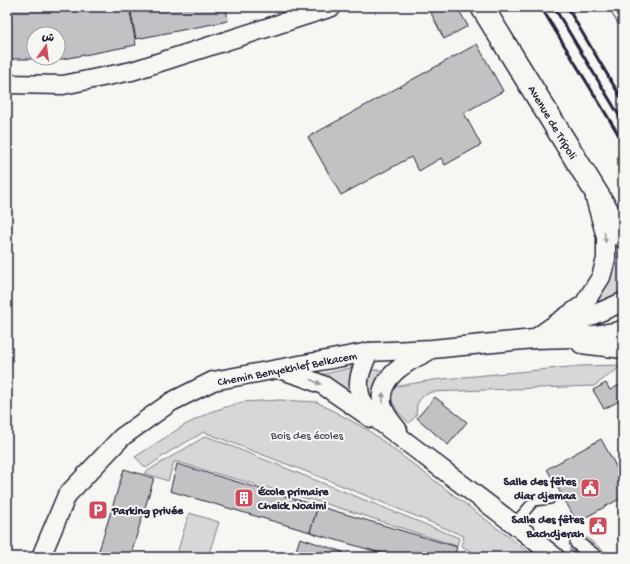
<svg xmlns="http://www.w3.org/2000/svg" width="630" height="564" viewBox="0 0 630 564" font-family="'Gochi Hand','Playpen Sans Arabic',sans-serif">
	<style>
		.green { fill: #d7d7d7; stroke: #7c7c89 }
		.building { fill: #c2c2c4; stroke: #22223b; fill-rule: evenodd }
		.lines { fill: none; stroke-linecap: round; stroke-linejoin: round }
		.service-casing { stroke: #22223b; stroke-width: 12 }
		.pedestrian-casing { stroke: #22223b; stroke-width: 16 }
		.minor-casing { stroke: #22223b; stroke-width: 21 }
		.secondary-casing { stroke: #22223b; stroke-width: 25 }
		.service { stroke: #f6f6f2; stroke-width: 9 }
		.pedestrian { stroke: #f6f6f2; stroke-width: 13 }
		.minor { stroke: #f6f6f2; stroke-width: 18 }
		.secondary { stroke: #f6f6f2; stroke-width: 22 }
		.tram { stroke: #22223b; stroke-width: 1 }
		.rail { stroke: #22223b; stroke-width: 3 }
		.oneway { fill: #9797a0 }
		.labels { text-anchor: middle; stroke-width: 4; stroke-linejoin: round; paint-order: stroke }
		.street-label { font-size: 12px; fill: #22223b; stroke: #f6f6f2 }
		.park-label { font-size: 12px; fill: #4f4f62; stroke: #f6f6f2 }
		.poi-label { font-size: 12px; font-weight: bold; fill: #22223b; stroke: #f6f6f2; text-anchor: end }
	</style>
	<rect width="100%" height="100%" fill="#f6f6f2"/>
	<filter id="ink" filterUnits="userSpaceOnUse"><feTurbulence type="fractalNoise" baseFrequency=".025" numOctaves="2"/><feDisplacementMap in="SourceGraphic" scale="8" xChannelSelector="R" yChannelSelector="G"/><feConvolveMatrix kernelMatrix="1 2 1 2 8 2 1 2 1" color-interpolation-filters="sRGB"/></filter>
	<g filter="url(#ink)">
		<g class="green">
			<path d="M 617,243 L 623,254 L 623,294 L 597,304 Z"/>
			<path d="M 623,365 L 594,386 L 431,392 L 422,397 L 417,404 L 416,416 L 409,423 L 398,412 L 390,398 L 392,387 L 433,380 L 580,366 Z"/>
			<path d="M 359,366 L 360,406 L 320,375 Z"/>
			<path d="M 367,370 L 386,370 L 376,409 L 365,392 Z"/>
			<path d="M 280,400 L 317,402 L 368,430 L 535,557 L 482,557 L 461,546 L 464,536 L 328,480 L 204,432 L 169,452 L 146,468 L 135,457 L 183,426 L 210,412 L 242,402 Z"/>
			<path d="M 206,436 L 459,538 L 457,546 C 415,533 374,518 333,506 C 281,491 229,478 178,462 L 174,462 L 168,481 L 144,473 Z"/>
			<path d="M 189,513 L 219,522 L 208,557 L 176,557 Z"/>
			<path d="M 586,537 L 610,556 L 612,557 L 579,557 L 569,549 Z"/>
		</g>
		<g class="building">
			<path d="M 7,7 L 129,7 L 136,45 L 63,59 L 7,59 ZM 34,34 L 58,34 L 58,58 L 34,58 Z"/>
			<path d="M 130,7 L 226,7 L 228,21 L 136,39 Z"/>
			<path d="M 428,7 L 457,7 L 468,26 L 444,39 Z"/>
			<path d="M 477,44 L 503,91 L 464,113 L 481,145 L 445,165 L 441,158 L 419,171 L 411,157 L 341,195 L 308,137 Z"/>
			<path d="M 606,383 L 610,390 L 623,383 L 623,399 L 604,409 L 593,390 Z"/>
			<path d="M 435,397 L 467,422 L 448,445 L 417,418 Z"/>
			<path d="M 601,439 L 623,479 L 623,497 L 577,522 L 547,469 Z"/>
			<path d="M 177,464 L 318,506 L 310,532 L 170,491 Z"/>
			<path d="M 124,469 L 154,478 L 130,557 L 97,557 Z"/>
			<path d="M 318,506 L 457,547 L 454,557 L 395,557 L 315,534 L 310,532 Z"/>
			<path d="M 300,538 L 343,552 L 341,557 L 294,557 Z"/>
		</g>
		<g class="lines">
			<g class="service-casing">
				<path id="service" d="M 514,524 L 534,501 L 550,499"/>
			</g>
			<g class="pedestrian-casing">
				<path id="pedestrian" d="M 577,543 L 596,557"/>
			</g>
			<g class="minor-casing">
				<g id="minor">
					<path d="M 7,84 L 63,85 L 132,71 L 332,7"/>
					<path d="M 565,327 L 623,302"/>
					<path d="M 534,339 L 584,304 L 601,277 L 606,259 L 606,237 L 595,198"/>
					<path d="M 581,344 L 623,349"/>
					<path d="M 369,352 C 361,369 354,385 363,403 C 366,408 371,413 375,418 L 514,524 L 555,557"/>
					<path d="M 282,370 L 303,377 L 323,385 L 371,418"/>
					<path d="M 398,430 C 392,423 383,412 382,403 C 378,377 408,361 427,352"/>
					<path d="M 43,552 L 67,495 L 122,437 L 171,402 L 213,381 L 369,352 L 432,349 L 534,339 L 574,338 L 615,332 L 623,330"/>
				</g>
			</g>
			<g class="secondary-casing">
				<path id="secondary" d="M 482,7 L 623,236"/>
			</g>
			<use href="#service" class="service"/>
			<use href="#pedestrian" class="pedestrian"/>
			<use href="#minor" class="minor"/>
			<use href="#secondary" class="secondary"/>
			<g class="tram">
				<path d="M 608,7 L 623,32"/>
				<path d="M 620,7 L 623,13"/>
			</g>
			<g class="rail">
				<path d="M 541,7 L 623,142"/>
				<path d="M 554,7 L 623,122"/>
				<path d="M 567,7 L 623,101"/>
			</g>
		</g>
		<defs><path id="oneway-solid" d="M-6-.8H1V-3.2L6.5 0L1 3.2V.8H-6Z"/></defs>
		<g class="oneway">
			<use href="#oneway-solid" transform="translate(605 237) rotate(82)"/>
			<use href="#oneway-solid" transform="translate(316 382) rotate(24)"/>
			<use href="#oneway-solid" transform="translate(383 398) rotate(-91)"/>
		</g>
	</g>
	<defs>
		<g id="civic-square" transform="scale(1)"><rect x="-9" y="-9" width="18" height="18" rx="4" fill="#d1495b" stroke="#f6f6f2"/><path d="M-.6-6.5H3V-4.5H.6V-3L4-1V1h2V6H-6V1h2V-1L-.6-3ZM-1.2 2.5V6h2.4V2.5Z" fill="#fff"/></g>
		<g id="building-square" transform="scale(1)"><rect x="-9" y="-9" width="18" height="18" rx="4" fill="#d1495b" stroke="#f6f6f2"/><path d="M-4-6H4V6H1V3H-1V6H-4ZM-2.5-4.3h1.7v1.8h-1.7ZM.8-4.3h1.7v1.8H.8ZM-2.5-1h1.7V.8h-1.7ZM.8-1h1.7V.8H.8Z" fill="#fff"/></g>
		<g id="parking-square" transform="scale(1)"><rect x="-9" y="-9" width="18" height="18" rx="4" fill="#d1495b" stroke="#f6f6f2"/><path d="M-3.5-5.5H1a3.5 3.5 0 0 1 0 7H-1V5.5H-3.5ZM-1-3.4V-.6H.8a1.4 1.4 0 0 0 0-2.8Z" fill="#fff"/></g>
	</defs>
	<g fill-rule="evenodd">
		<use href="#civic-square" x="590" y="488"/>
		<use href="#building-square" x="244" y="498"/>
		<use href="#parking-square" x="98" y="510"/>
		<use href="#civic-square" x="598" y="526"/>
	</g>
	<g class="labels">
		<g class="street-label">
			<text transform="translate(553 122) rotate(59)" y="4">Avenue de Tripoli</text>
			<text transform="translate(287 368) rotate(-11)" y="4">Chemin Benyekhlef Belkacem</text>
		</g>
		<g class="park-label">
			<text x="307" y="439">Bois des écoles</text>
		</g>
		<g class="poi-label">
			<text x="576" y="485">Salle des fêtes<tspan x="576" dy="14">diar djemaa</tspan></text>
			<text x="258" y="495" text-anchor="start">École primaire<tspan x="258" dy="14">Cheick Noaimi</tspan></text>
			<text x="112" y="514" text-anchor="start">Parking privée</text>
			<text x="584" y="523">Salle des fêtes<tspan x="584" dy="14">Bachdjerah</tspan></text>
		</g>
	</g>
	<rect width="630" height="564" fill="none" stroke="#f6f6f2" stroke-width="24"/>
	<rect x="12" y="12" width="606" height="540" fill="none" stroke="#22223b" stroke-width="1.5" filter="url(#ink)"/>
	<g transform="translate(46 46) rotate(14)"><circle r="19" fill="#f6f6f2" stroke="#a1a1a9"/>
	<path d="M0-3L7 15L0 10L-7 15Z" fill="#d1495b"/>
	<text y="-6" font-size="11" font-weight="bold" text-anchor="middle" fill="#22223b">ش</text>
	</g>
</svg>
